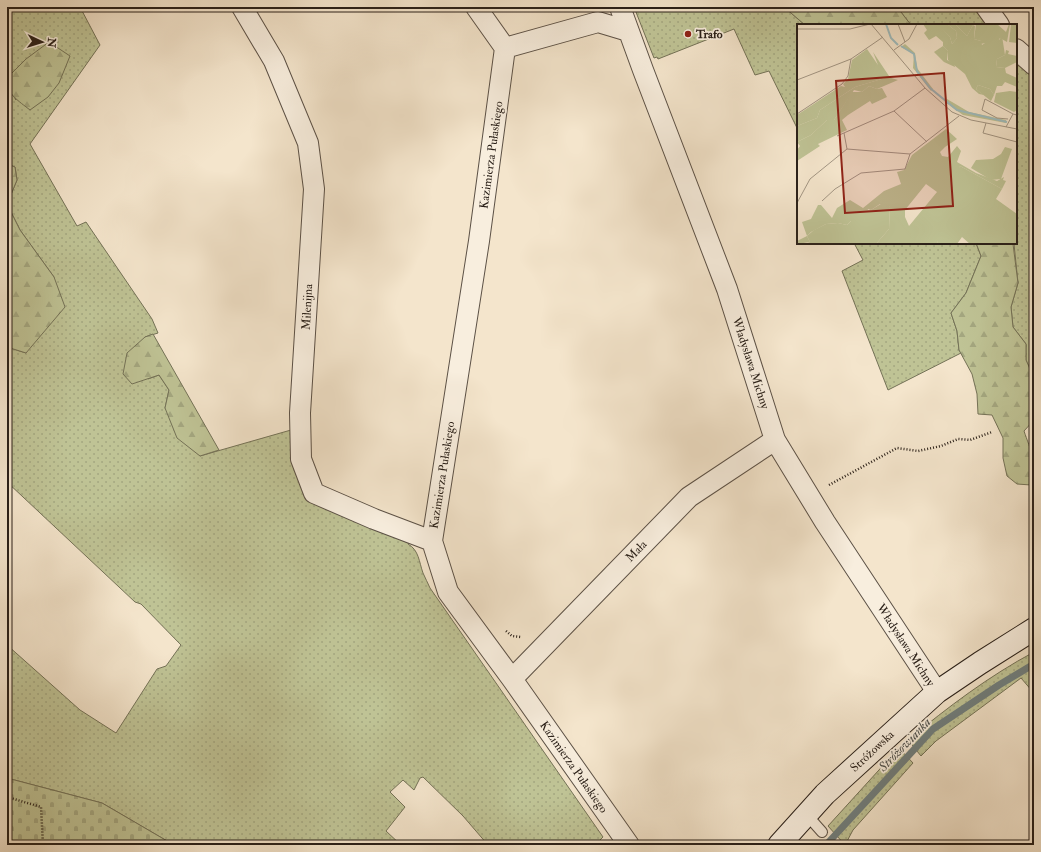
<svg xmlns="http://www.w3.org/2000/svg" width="1041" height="852" font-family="'IM FELL Double Pica',serif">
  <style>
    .grass { fill: url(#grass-dots); stroke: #747257 }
    .forest { fill: url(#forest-firs); stroke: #747257 }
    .cemetery { fill: url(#cemetery-stones); stroke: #747257 }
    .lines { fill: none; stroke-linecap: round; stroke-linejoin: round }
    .stream { stroke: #707e7d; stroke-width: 7 }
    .lane-casing { stroke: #5c5146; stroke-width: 12 }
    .street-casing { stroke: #5c5146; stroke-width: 22 }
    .secondary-casing { stroke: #2a2019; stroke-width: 24 }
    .path { stroke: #2a2019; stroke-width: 2.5; stroke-dasharray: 1 2; stroke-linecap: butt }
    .lane { stroke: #f8eede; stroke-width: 10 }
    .street { stroke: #f8eede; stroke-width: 20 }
    .secondary { stroke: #f8eede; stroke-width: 22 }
    .poi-dot { fill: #8f2418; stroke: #f8eede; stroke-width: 1.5 }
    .labels { text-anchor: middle; stroke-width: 3.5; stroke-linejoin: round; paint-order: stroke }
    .poi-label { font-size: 12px; font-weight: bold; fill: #2a2019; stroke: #f8eede; text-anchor: start }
    .street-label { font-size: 12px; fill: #2a2019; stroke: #f8eede }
    .water-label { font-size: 13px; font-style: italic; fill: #4d4f4b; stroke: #f8eede }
    .inset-river { fill: none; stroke: #9fbdbf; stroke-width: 2 }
    .inset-road { fill: none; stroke: #a39684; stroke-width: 1 }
    .view { fill: #8f2418; fill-opacity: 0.15; stroke: #8f2418; stroke-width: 2 }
    .inset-edge { fill: none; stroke: #2a2019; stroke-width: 2 }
  </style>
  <defs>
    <pattern id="grass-dots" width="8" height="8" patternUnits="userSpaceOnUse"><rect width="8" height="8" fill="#bfc395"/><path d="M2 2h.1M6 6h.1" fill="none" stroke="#a4a780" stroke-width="1.8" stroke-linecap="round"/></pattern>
    <pattern id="forest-firs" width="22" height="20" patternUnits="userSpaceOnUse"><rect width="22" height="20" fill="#bfc395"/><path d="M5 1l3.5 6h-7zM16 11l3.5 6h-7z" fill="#a4a780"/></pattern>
    <pattern id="cemetery-stones" width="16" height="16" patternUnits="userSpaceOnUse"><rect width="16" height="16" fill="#bfc395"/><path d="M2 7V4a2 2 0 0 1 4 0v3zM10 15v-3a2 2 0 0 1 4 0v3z" fill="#a4a780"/></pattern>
  </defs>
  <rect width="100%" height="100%" fill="#f4e5cc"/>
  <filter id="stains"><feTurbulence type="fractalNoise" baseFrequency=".005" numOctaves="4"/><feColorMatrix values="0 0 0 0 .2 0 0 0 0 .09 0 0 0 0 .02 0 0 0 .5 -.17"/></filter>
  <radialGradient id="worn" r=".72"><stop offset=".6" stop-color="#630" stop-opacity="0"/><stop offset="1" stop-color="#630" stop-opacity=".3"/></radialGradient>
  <path class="grass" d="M7 7H80L100 45 30 144 77 226 86 222 152 319 158 333 145 337 148 379 159 375 169 390 165 408 200 456 291 430 305 486 411 538 408 544C419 550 419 562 423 573 425 578 428 583 430 588L603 837 595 845H488L463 816 423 777 420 778 414 790 403 780 390 792 405 807 386 831 401 845H174L102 803 7 778V645L80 710 116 733 157 669 166 666 181 645 141 604 135 602 7 482V347L26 353 54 277 20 230 7 204 17 180 15 167 7 164V86L16 100 8 77 7 80Z
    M634 7H784L805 25H798V130L769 71 755 75 734 29 658 59 657 57 654 58Z
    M897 7H979L993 25H911Z
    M1016 59 1034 77V378L1026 360V344L1013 327 1011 307 1018 283 1014 244 1012 243H1016Z
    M854 243H976L981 256 966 293 951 313 957 331 959 350 961 353 888 390 842 271 863 260Z
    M1034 652 1033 692 1021 678 936 741 921 756 908 740C948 707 989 676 1034 652Z
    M899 748 913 763 853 830 845 845 828 826Z"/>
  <path class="forest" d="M784 7H897L911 25H805Z
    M49 42 70 56 59 83 48 97 30 110C20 102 2 91 8 77L26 59Z
    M7 164 15 167 17 180 7 204 20 230 54 277 65 307 26 353 7 347Z
    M976 243 1013 244 1018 283 1011 307 1013 327 1026 344V360L1034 378V420L1024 431C1030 449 1039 466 1031 485L1017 484 1007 476 1003 458V438L992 415 978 414 977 394 972 374 959 350 957 331 951 313 966 293 981 256Z
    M153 334 219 450 200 456 177 438 165 408 169 390 159 375 132 384 123 374 127 353 145 337Z"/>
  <path class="cemetery" d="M7 778 102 803 174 845H7Z"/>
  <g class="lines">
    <path class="stream" d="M826 845 933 729 999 685 1034 664"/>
    <defs>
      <path id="lane" d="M807 815 822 832"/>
      <path id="street" d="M242 7 274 61 308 143 314 189 300 413 301 459 314 493 374 519 432 541
        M476 7 505 48 479 241 432 541 448 592 512 679 629 845
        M620 7 643 70 727 289 775 440 825 522 937 692
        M986 7 999 25
        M505 48 598 22 628 31
        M1016 49 1034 65
        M512 679 689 497 775 440"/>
      <path id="secondary" d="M779 845 825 794 937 692 980 663 1034 629"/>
    </defs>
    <use href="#lane" class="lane-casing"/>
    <use href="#street" class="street-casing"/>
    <use href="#secondary" class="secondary-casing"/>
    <path class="path" d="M829 485 897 448 918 451 941 446 958 439 970 440 992 432
      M506 631 512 636 521 637
      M7 797 41 807 43 845"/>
    <use href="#lane" class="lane"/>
    <use href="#street" class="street"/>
    <use href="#secondary" class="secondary"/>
  </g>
  <circle class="poi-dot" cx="688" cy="34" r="4"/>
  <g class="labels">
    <g class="poi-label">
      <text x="696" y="38">Trafo</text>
    </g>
    <g class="street-label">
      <text transform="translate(491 155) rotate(-82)" y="4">Kazimierza Pułaskiego</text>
      <text transform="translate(307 307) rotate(-87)" y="4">Milenijna</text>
      <text transform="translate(751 363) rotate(72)" y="4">Władysława Michny</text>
      <text transform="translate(442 475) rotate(-81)" y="4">Kazimierza Pułaskiego</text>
      <text transform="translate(636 551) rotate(-46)" y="4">Mała</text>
      <text transform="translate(906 645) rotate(57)" y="4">Władysława Michny</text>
      <text transform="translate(872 751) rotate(-43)" y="4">Stróżowska</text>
      <text transform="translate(574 767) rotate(55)" y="4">Kazimierza Pułaskiego</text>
    </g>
    <g class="water-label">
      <text transform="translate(904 744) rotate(-46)" y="5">Stróżowianka</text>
    </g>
  </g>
  <g transform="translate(797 24)">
    <rect width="220" height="220" fill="#f4e5cc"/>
    <path d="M150 0 159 7 160 14 155 20 153 13 141 1ZM158 0H175L176 1 170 12ZM179 0H200L209 8 212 0H213L210 18 203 14 201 17 183 20 184 17 177 15ZM220 0V19L212 18 214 1ZM108 20 118 29 120 44 136 65 134 67 116 44 117 30 104 23ZM146 22 151 27 150 36 157 39 158 43 147 38 137 28ZM70 25 81 41 76 28 94 55 88 54 58 63 23 86 20 94 0 102V91L44 62 48 63 46 60 51 55 55 36ZM209 26 212 27 211 30 220 32V38L208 44 199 43 200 35 208 31ZM181 61 193 65 197 71 194 77 179 65ZM72 62 80 65 85 64 90 73 75 80 73 77 51 91 45 96 50 106 21 120 23 122 0 137V126L3 122 0 118 14 111 30 96H37L55 68H65ZM213 67 220 68V86L217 88 197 78 199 69ZM150 75 172 88 209 96V99L166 91 148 78ZM149 105 160 115 148 123 143 128 145 132 151 133 160 122 164 127 160 138 179 149 200 157 207 153 206 156 209 157 205 165 163 142 140 220H79L92 205 93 183 83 180 74 186 71 185 67 197H54L50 201 41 199 29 200 14 208 10 212 13 218 0 220V217L10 212 5 198 14 195 21 181H24L35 194 40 184 53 176 66 184 87 167 104 160 100 148 107 146 115 131ZM129 160 140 168 112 202 108 193V186Z" fill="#bfc395" fill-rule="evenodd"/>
    <path d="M126 0H141L153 13 155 20 160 14 159 7 150 0H158L170 12 176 1 178 2 177 15 184 17 185 21 197 13 202 16 205 12 208 31 200 35 199 43 208 44 209 49 220 54V63L208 58 205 62H200L197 71 193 65 181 61 179 65 187 71 182 70 175 64 168 50 151 36V27L146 22V18L139 12 132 16 127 9 130 6ZM91 53 101 56 80 65 72 62 65 68 57 66 37 96H30L14 111 0 118V102L20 94 23 86 58 63ZM208 123 215 125 204 155 194 156 174 144 179 136 196 135 204 130ZM87 178 93 183 92 205 79 220H8L13 218 10 212 17 206 29 200 41 199 50 201 54 197 67 196 69 186H74Z" fill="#bfc395"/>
    <path d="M164 16 180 23 175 33 160 27ZM163 142 205 165 199 175 220 190V220H173L165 213 160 220H140L149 169Z" fill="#bfc395"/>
    <path class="inset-river" d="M89 0 94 14 101 21M104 22 117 30 120 47 133 64 160 86 210 98"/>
    <path class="inset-road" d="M74 0 128 64 155 88 174 96 220 105M101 0 108 18M0 5H53L73 0M97 26 112 15 120 0M0 56 54 35M97 87 130 118M0 90 45 60 51 52 54 35 86 13M211 95 200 94 185 86 188 75 216 90M189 99 186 109 220 118M209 103 216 90 220 91V97M47 109 50 125M40 112 97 87 128 64M25 177 38 165 64 149 108 145 113 130M0 179 13 155 50 125 113 130 162 92"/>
    <path class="view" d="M147 49 156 182 48 189 39 57Z"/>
    <rect width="220" height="220" class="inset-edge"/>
  </g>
  <rect width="1041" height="852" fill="none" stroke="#f4e5cc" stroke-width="24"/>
  <rect x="8" y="8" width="1025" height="836" fill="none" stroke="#2a2019" stroke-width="2"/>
  <rect x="12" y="12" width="1017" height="828" fill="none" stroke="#2a2019"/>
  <g transform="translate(42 42) rotate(94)" stroke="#f8eede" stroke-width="3" paint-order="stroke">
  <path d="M0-3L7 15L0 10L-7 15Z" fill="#2a2019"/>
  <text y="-6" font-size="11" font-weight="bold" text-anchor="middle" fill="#2a2019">N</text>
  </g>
  <rect width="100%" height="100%" filter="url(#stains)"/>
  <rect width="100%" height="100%" fill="url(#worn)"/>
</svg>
